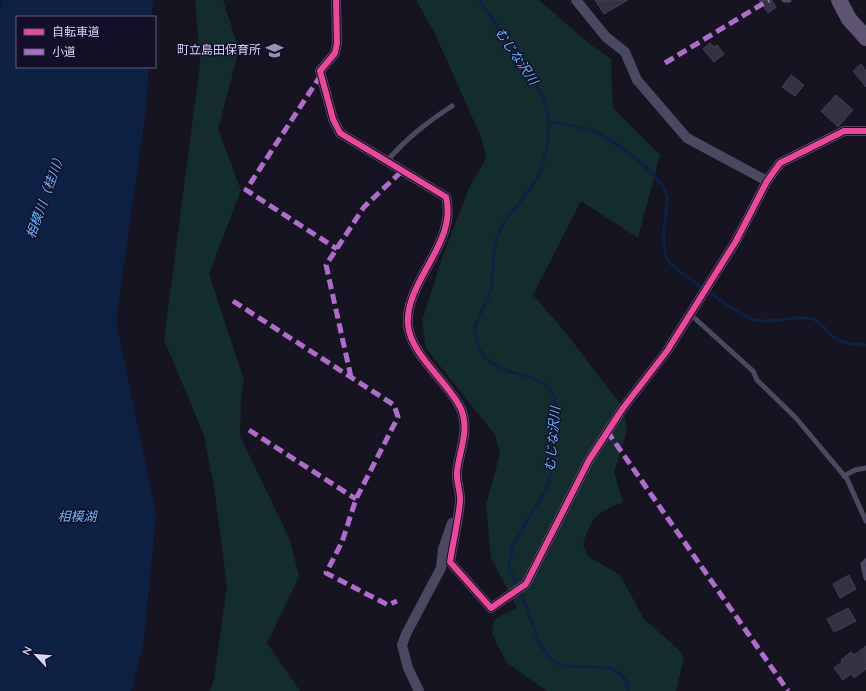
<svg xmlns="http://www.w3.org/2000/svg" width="866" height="691" font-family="Quicksand,'Noto Sans JP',sans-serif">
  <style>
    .green { fill: #132c2d }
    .water { fill: #0d2144 }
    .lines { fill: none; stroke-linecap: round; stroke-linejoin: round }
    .stream { stroke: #0d2144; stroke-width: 3 }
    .building { fill: #343243; stroke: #433f54 }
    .service { stroke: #4a4962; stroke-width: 5 }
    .minor { stroke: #4a4962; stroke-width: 10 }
    .primary { stroke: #5e5373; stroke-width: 16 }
    .quiet { stroke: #b06ccc; stroke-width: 5; stroke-dasharray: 10 5; stroke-linecap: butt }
    .cycleway-casing { stroke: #130f26; stroke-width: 8 }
    .cycleway { stroke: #ed469a; stroke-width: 6 }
    .labels { text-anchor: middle; stroke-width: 3; stroke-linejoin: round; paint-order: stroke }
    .poi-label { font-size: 12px; fill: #d9d4ff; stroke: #130f26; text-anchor: end }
    .water-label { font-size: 13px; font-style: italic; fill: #62b6ff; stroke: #130f26 }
  </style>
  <rect width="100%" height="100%" fill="#161421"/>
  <path class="green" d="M195 0H223L239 50 218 129 241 190 209 274 244 380 241 398 240 436 290 540 299 577 267 643 300 691H210L214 679 227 586 214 487 204 435 164 340 200 64Z
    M416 0H539L591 45 611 59 613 108 660 155 638 238 581 201 533 295 566 333 623 408 627 431 614 472 623 502C595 514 592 516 583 544L589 557 620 575 644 619 678 649 684 657 676 691H547L507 663 492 634 494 619 517 608 491 558 486 505 500 454 495 435 426 348 422 321 442 258 469 188 486 158 481 137 435 34Z"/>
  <path class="water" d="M2 0H153L152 17H17V67H149L146 109 116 321 156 514 144 640 131 691H0V10Z"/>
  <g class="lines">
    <path class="stream" d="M479 0C491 16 502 33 514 50 538 86 557 110 545 155 543 162 542 169 539 175 528 197 507 212 498 235 492 249 494 274 491 289 489 302 474 319 475 331 481 388 546 362 555 400 557 406 555 413 555 418H557L551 473 546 489 512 547 509 568 523 598 540 644 550 659 563 666 611 668 620 674 627 682 628 691
      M549 122C564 124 579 126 593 131 612 138 667 178 667 199 667 219 658 243 669 262 674 269 741 315 751 319 767 325 792 316 808 318 821 319 825 331 834 337 844 344 855 345 866 345"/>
  </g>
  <path class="building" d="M595 0H628L604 14Z
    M759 0H771L776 7 768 13Z
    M710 43 714 47 717 45 724 54 714 62 703 49Z
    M861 64 866 71V87L853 71Z
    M791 75 804 85 795 96 782 87Z
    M836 95 853 110 838 127 821 111Z
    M849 575 856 589 840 598 833 584Z
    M848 608 856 621 834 632 827 619Z
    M866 646V669L854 678 851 674 843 680 834 668 842 662 841 660 851 652 854 655Z"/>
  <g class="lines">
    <path class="service" d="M784 0H789
      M387 161C407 138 426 123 452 106
      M690 314 753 371 757 380 796 418 847 479 866 521
      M844 476 855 470 866 468
      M866 561 863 564 866 578"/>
    <path class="minor" d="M336 0 337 43 335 53 320 71 333 119 340 133 446 197C458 243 404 282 408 325 411 356 449 382 461 409 470 431 459 451 457 472 456 482 461 492 460 502 458 522 453 542 450 562L491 608 526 584 589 460 623 408 667 351 736 241 767 181 780 163 844 131H866
      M576 0 606 37 625 52 637 80 687 138 767 181
      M419 691 408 668 402 645 406 634 441 568 443 549 452 523"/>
    <path class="primary" d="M839 0 849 19 866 38"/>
    <path class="quiet" d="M665 63 769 0
      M321 75 246 190 337 249
      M233 301 394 405 398 417 356 499 342 542 326 573 388 605 397 601
      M351 377 326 265 364 207 402 171
      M249 430 356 499
      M607 431 788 691"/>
    <defs>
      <path id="cycleway" d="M336 0 337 43 335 53 320 71 333 119 340 133 446 197C458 243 404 282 408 325 411 356 449 382 461 409 470 431 459 451 457 472 456 482 461 492 460 502 458 522 453 542 450 562L491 608 526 584 589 460 623 408 667 351 736 241 767 181 780 163 844 131H866"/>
    </defs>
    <use href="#cycleway" class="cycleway-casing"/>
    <use href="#cycleway" class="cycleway"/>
  </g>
  <defs>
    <symbol id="school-bare" viewBox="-9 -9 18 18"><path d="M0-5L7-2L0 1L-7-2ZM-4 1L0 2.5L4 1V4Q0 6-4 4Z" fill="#9591b1" stroke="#130f26" stroke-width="2.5" paint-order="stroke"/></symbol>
  </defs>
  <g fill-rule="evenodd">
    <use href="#school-bare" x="262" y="38" width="25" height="25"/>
  </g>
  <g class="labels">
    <g class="poi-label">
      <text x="261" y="54">町立島田保育所</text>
    </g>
    <g class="water-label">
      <text transform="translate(517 56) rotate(56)" y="5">むじな沢川</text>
      <text transform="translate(45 195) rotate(-70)" y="5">相模川（桂川）</text>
      <text transform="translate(552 439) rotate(-85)" y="5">むじな沢川</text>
      <text x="77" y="521">相模湖</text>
    </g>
  </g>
  <rect x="16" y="16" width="140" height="52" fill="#130f26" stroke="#625e7d"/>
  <rect x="24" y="29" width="20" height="6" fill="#ed469a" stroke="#625e7d"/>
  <text x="52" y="36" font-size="12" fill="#d9d4ff">自転車道</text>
  <rect x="24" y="49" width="20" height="6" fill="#b06ccc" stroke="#625e7d"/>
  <text x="52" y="56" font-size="12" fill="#d9d4ff">小道</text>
  <g transform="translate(36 655) rotate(296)" stroke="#130f26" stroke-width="3" paint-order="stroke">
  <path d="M0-3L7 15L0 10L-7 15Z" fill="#d9d4ff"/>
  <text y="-6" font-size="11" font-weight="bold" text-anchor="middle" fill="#d9d4ff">N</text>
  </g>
</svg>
